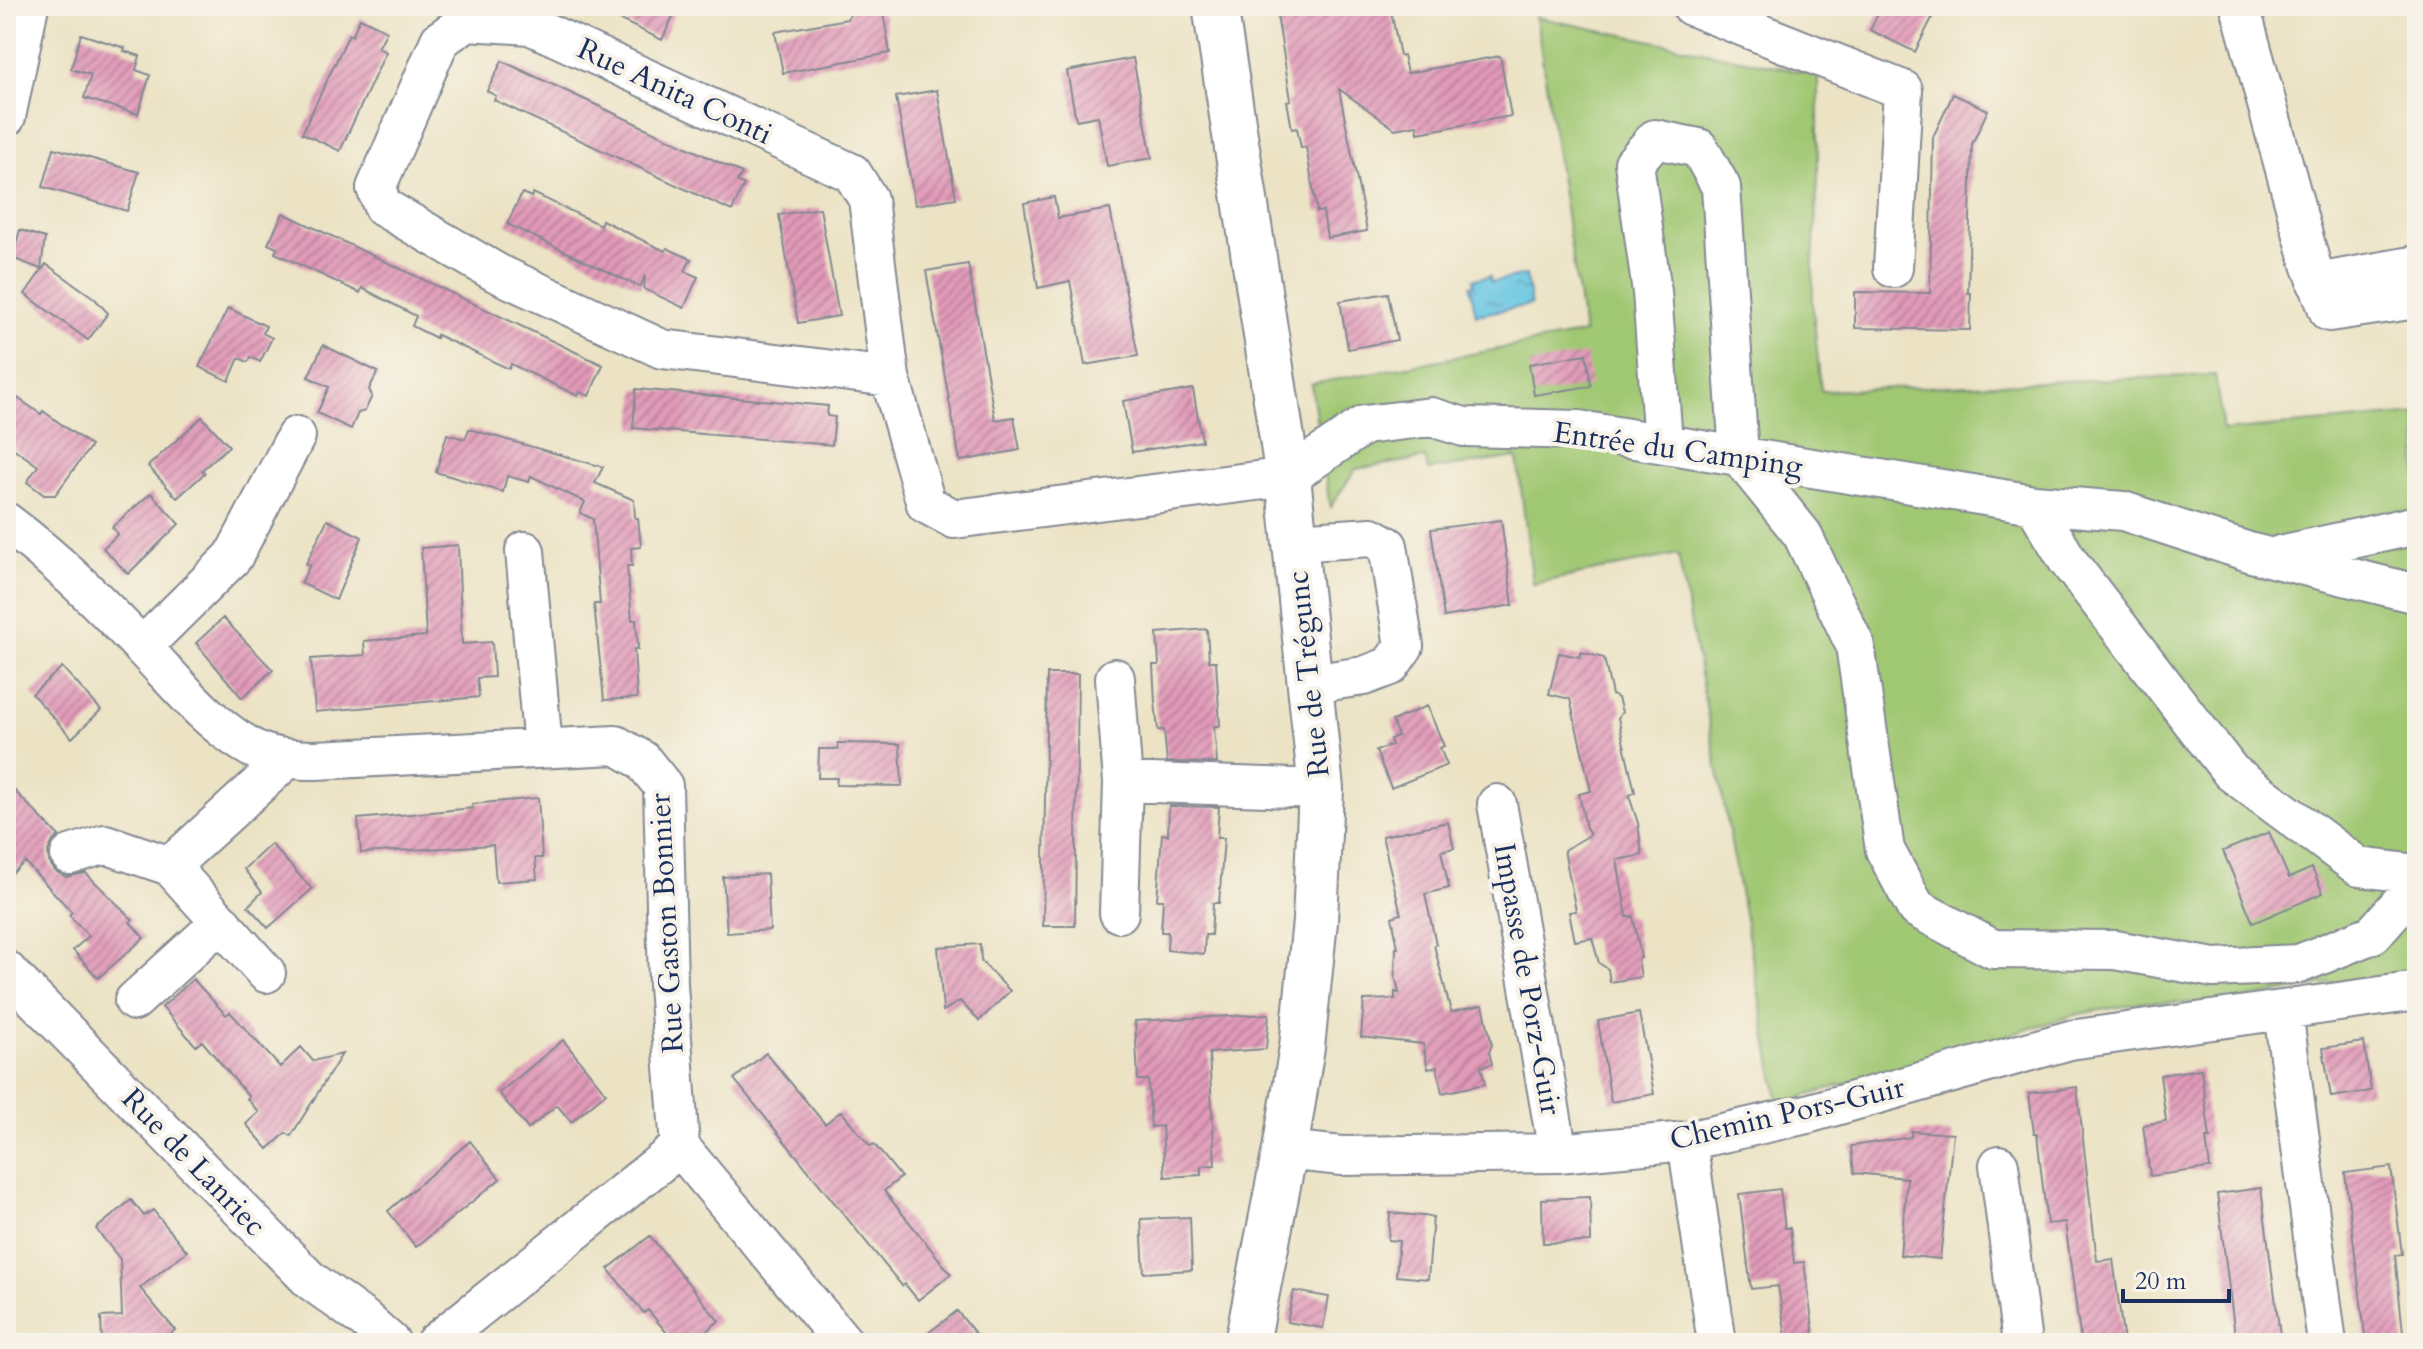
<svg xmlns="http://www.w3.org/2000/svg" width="2423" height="1349" font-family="Cardo,serif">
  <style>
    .park { fill: #a0c772; stroke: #5e7b68; stroke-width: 2 }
    .water { fill: url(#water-ripples); stroke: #407aa0; stroke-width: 2 }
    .building { fill: url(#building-hatch) }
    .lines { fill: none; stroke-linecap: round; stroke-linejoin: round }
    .minor-casing { stroke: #848992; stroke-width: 42 }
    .major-casing { stroke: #848992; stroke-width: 48 }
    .minor { stroke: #fff; stroke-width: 38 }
    .major { stroke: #fff; stroke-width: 44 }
    .labels { text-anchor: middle; stroke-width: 8; stroke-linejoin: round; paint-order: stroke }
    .street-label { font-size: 30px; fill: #1b2f5e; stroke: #f7f3e8 }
  </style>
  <defs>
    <pattern id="water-ripples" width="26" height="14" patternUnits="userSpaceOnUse" patternTransform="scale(2)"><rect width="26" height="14" fill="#64c4e2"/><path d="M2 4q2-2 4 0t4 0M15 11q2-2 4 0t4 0" fill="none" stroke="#52a0ba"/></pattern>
    <pattern id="building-hatch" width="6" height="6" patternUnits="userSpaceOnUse" patternTransform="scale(2)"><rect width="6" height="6" fill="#e19ab8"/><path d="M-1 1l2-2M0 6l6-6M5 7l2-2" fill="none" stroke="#b67e99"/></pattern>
  </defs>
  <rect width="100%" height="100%" fill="#f7f3e8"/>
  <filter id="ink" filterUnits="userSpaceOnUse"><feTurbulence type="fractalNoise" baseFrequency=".0125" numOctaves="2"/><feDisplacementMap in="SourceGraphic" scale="16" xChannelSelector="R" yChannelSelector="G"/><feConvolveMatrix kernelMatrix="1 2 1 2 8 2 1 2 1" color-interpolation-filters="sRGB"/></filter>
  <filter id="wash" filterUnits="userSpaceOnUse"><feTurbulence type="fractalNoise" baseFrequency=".006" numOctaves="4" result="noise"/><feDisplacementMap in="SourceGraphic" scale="32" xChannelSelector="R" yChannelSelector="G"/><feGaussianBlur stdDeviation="1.8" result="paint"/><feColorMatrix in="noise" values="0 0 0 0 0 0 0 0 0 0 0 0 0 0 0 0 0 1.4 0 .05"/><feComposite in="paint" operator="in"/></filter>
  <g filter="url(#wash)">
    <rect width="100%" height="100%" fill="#ece3c5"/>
    <path class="park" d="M1536 17 1818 75V178L1813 262V310L1821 391 2215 375 2223 431 2417 414V972L2343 981 2222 1003 2147 1002 2078 1014 1779 1104 1678 554 1533 584 1517 457 1428 470 1425 458 1356 469 1330 507 1311 384 1584 333Z"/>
    <path class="water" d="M1526 275 1531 305 1476 315 1470 286 1474 285 1473 279 1490 276 1491 282Z"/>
    <g id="blocks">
      <path class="building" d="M591 6H678L662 40Z
        M855 6H879L880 13 883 12 890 53 783 73 775 32 847 19Z
        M1294 6H1323L1325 16 1375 6H1390L1400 56 1403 55 1407 73 1500 56 1511 116 1418 133 1417 125 1395 129 1339 89 1367 231 1327 238 1323 211 1317 212 1306 147 1301 148 1297 128 1292 129 1287 101 1291 100 1276 9Z
        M1882 6H1938L1915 52 1870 30Z
        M360 18 387 31 378 48 386 52 340 151 302 133 349 34 352 36Z
        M81 34 125 48 124 51 140 56 136 70 150 75 138 114 84 98 91 75 71 69Z
        M1133 58 1152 158 1107 166 1098 116 1076 120 1067 71Z
        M502 61 742 173 737 181 744 185 732 211 494 100 496 96 487 91Z
        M937 90 956 198 915 205 896 97Z
        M1953 94 1988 110 1972 144 1968 293H1971L1970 330 1855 328V292L1930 293 1933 137Z
        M54 148 139 172 127 211 43 187Z
        M522 193 531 197 533 193 600 225 602 220 648 243 665 251 667 248 691 259 685 271 698 277 684 308 644 289 645 276 640 287 507 224Z
        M1054 197 1058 218 1110 209 1138 356 1085 365 1070 281 1038 288 1024 203Z
        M820 208 839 316 798 323 779 215Z
        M283 213 603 365 589 396 580 392 578 396 511 364 509 369 437 335 436 338 412 326 416 316 362 288 360 293 275 253 277 248 268 244Z
        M20 230 45 238 41 269 12 258Z
        M46 264 94 298 108 313 88 340 25 294Z
        M968 264 995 420 1014 417 1020 450 960 461 926 271Z
        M1388 293 1397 340 1348 349 1340 301Z
        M228 308 266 326 263 333 272 338 260 362 251 357 248 362 239 358 229 381 199 367Z
        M323 345 378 372 369 389 372 396 365 411 358 413 351 429 317 413 329 387 308 377Z
        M1586 354 1591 386 1534 395 1529 364Z
        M636 389 828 406 827 416 835 417 832 445 633 428Z
        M1193 389 1202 441 1132 452 1123 401Z
        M6 390 41 414 43 411 91 446 55 495H44L27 482 38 466 6 443Z
        M202 417 229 446 202 470 205 473 177 498 148 466Z
        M469 429 603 467 595 483 634 500 635 518H638L641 547 631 548 632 566H627L632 620H636L638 649H634L637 698 604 700 594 604H600L593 519 580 513 585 502 531 476 529 482 507 476 503 492 436 472 447 434 465 439Z
        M151 493 179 524 128 574 103 548 118 534 112 527Z
        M327 520 362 537 336 600 301 583 310 565 306 564Z
        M1501 520 1513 605 1444 617 1431 529Z
        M458 545 462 644 492 642 494 677 477 678 479 697 315 712 311 659 365 655 364 641 426 636 421 548Z
        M223 618 273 670 242 698 196 643Z
        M1207 629 1209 661H1216L1220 726H1214L1217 763 1167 762 1164 730H1158L1155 702 1153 665H1159L1157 633Z
        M1581 652 1604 658 1612 695 1618 698 1622 712 1618 718 1635 792 1629 796 1638 823 1642 855 1617 860 1627 917 1633 916 1641 958 1638 959 1641 977 1610 982 1608 969 1599 963 1592 938 1575 941 1569 912 1576 911 1564 850 1590 835 1586 828 1579 794 1591 791 1570 699 1549 694 1559 653 1580 657Z
        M62 667 101 710 72 738 32 694Z
        M1047 674H1078L1075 926H1043Z
        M1427 706 1444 746 1440 748 1447 765 1391 788 1376 751 1392 745 1390 739 1398 736 1392 721Z
        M838 743 900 744 902 786 836 785 837 778H818L819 749H838Z
        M6 782 59 836 53 841 48 851 49 862 55 871 66 877 86 873 133 920 130 922 144 938 98 978 73 950 89 936 69 915 72 912 25 862 6 879Z
        M538 798 542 858H535L537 879 496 882 493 845 361 853 358 819 473 808 472 804Z
        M1169 806 1219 807 1217 838H1224L1219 903H1213L1211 935H1205L1204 954 1167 950 1168 932H1161L1163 900H1157L1162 834 1168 835Z
        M1448 822 1454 848 1441 851 1449 888 1425 894 1436 944 1434 945 1451 1012 1483 1005 1492 1045 1489 1052 1492 1064 1481 1067 1485 1084 1442 1093 1437 1067 1428 1069 1423 1044 1361 1037 1364 1000 1395 999V992L1399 993 1395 975 1396 948H1398L1392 917 1401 914 1382 836Z
        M2269 832 2289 878 2312 868 2323 893 2253 923 2223 851Z
        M271 844 312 889 268 928 248 906 262 892 244 869Z
        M767 874 770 930 727 933 723 877Z
        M980 944 981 961 1010 991 979 1021 960 1001 943 1011 938 947Z
        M193 979 226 1015 230 1012 280 1067 301 1047 313 1061 342 1054 291 1136 286 1133 268 1149 246 1124 259 1112 247 1099 249 1097 202 1041 196 1046 162 1007Z
        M1639 1013 1654 1094 1611 1102 1598 1021Z
        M1269 1014 1266 1049 1209 1053 1215 1165 1201 1166V1175L1165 1177 1162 1126 1151 1127 1148 1080H1138L1135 1021Z
        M563 1040 606 1093 571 1122 557 1105 528 1129 499 1093Z
        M2364 1042 2371 1091 2331 1097 2323 1048Z
        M766 1053 825 1124 841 1111 870 1146 874 1144 901 1177 884 1191 951 1274 918 1300 905 1284 902 1286 734 1079Z
        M2201 1069 2210 1138H2206L2210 1168 2150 1176 2143 1125 2166 1121 2160 1075Z
        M2077 1087 2097 1261 2113 1259 2124 1343H2081L2065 1222 2047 1224 2037 1134H2034L2029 1093Z
        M1911 1131 1953 1134 1940 1259 1900 1255 1907 1178 1854 1173 1851 1146 1911 1137Z
        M470 1141 500 1179 416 1247 388 1211Z
        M2391 1167 2402 1254 2395 1255 2404 1343H2366L2345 1173Z
        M2261 1188 2281 1343H2236L2217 1194Z
        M1780 1189 1785 1228H1790L1794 1263 1804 1262 1815 1343H1787L1778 1286 1751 1289 1739 1194Z
        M1590 1197 1591 1242 1543 1243 1542 1199Z
        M131 1200 144 1216 153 1210 187 1251 140 1288 175 1330 160 1343H102L101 1317 122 1316 120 1259 96 1229Z
        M1390 1213 1433 1217 1428 1279 1396 1276 1399 1241 1388 1240Z
        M1190 1217 1192 1270 1144 1273 1141 1219Z
        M650 1236 719 1321 692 1343H675L648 1310 644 1313 608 1269Z
        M1294 1291 1329 1297 1323 1328 1287 1322Z
        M957 1311 983 1343H915Z"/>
    </g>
  </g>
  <g filter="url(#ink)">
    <use href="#blocks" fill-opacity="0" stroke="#848992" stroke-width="2"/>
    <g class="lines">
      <defs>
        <path id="minor" d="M1691 6 1903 90 1893 268
          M2240 6 2311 264 2329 312 2417 299
          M6 117 29 6
          M2317 283 2417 265
          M890 377 662 349 497 273 383 207 376 188 440 40 467 21 530 25 852 173 868 199 890 377 926 504 954 519 1288 477 1364 425 1431 417 1464 427 1579 430 2034 504 2123 511 2252 553 2417 594
          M1663 443 1652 292 1634 163 1655 139 1699 148 1721 187 1739 456 1802 534 1855 645 1885 850 1916 908 1993 949 2115 950 2214 968 2299 964 2373 934 2417 884
          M2034 504 2068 561 2231 772 2359 867 2417 874
          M6 522C56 559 99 602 142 647 175 681 204 719 245 744 266 758 292 760 316 760L616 745 642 760 663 786 668 985 680 1147
          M1294 542 1372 537 1388 546 1404 646 1390 666 1364 676 1309 684
          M525 551 543 747
          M2280 555 2417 525
          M142 647 233 557 296 436
          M1115 678 1123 782
          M1497 804 1558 1153
          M70 855 105 844 170 866 266 973
          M170 866 286 760
          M1119 913 1123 782 1321 789
          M6 970 310 1280 364 1319 391 1343
          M134 1001 221 922
          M2283 1011 2327 1343
          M1687 1141 1717 1343
          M680 1147 844 1343
          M1285 1150 1342 1156 1558 1153 1687 1141 1807 1114 2070 1040 2417 991
          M1999 1165 2022 1343
          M435 1343 680 1147"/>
        <path id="major" d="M1215 6 1288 477 1321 789 1315 921 1302 1047 1285 1150 1247 1343"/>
      </defs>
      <use href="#minor" class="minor-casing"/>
      <use href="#major" class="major-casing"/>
      <use href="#minor" class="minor"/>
      <use href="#major" class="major"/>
    </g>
  </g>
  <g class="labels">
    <g class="street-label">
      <text transform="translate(675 91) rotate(25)" y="10">Rue Anita Conti</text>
      <text transform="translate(1678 449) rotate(8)" y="10">Entrée du Camping</text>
      <text transform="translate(1308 674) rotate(-96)" y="10">Rue de Trégunc</text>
      <text transform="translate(666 923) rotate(-93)" y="10">Rue Gaston Bonnier</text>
      <text transform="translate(1528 979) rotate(80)" y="10">Impasse de Porz-Guir</text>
      <text transform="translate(1787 1113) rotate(-13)" y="10">Chemin Pors-Guir</text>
      <text transform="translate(194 1162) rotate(46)" y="10">Rue de Lanriec</text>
    </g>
  </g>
  <rect width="2423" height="1349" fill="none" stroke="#f7f3e8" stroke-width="32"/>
  <path d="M2123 1289v12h106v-12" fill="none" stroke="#1b2f5e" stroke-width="4"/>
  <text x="2135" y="1289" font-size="24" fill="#1b2f5e" stroke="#f7f3e8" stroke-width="6" paint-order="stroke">20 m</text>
</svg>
